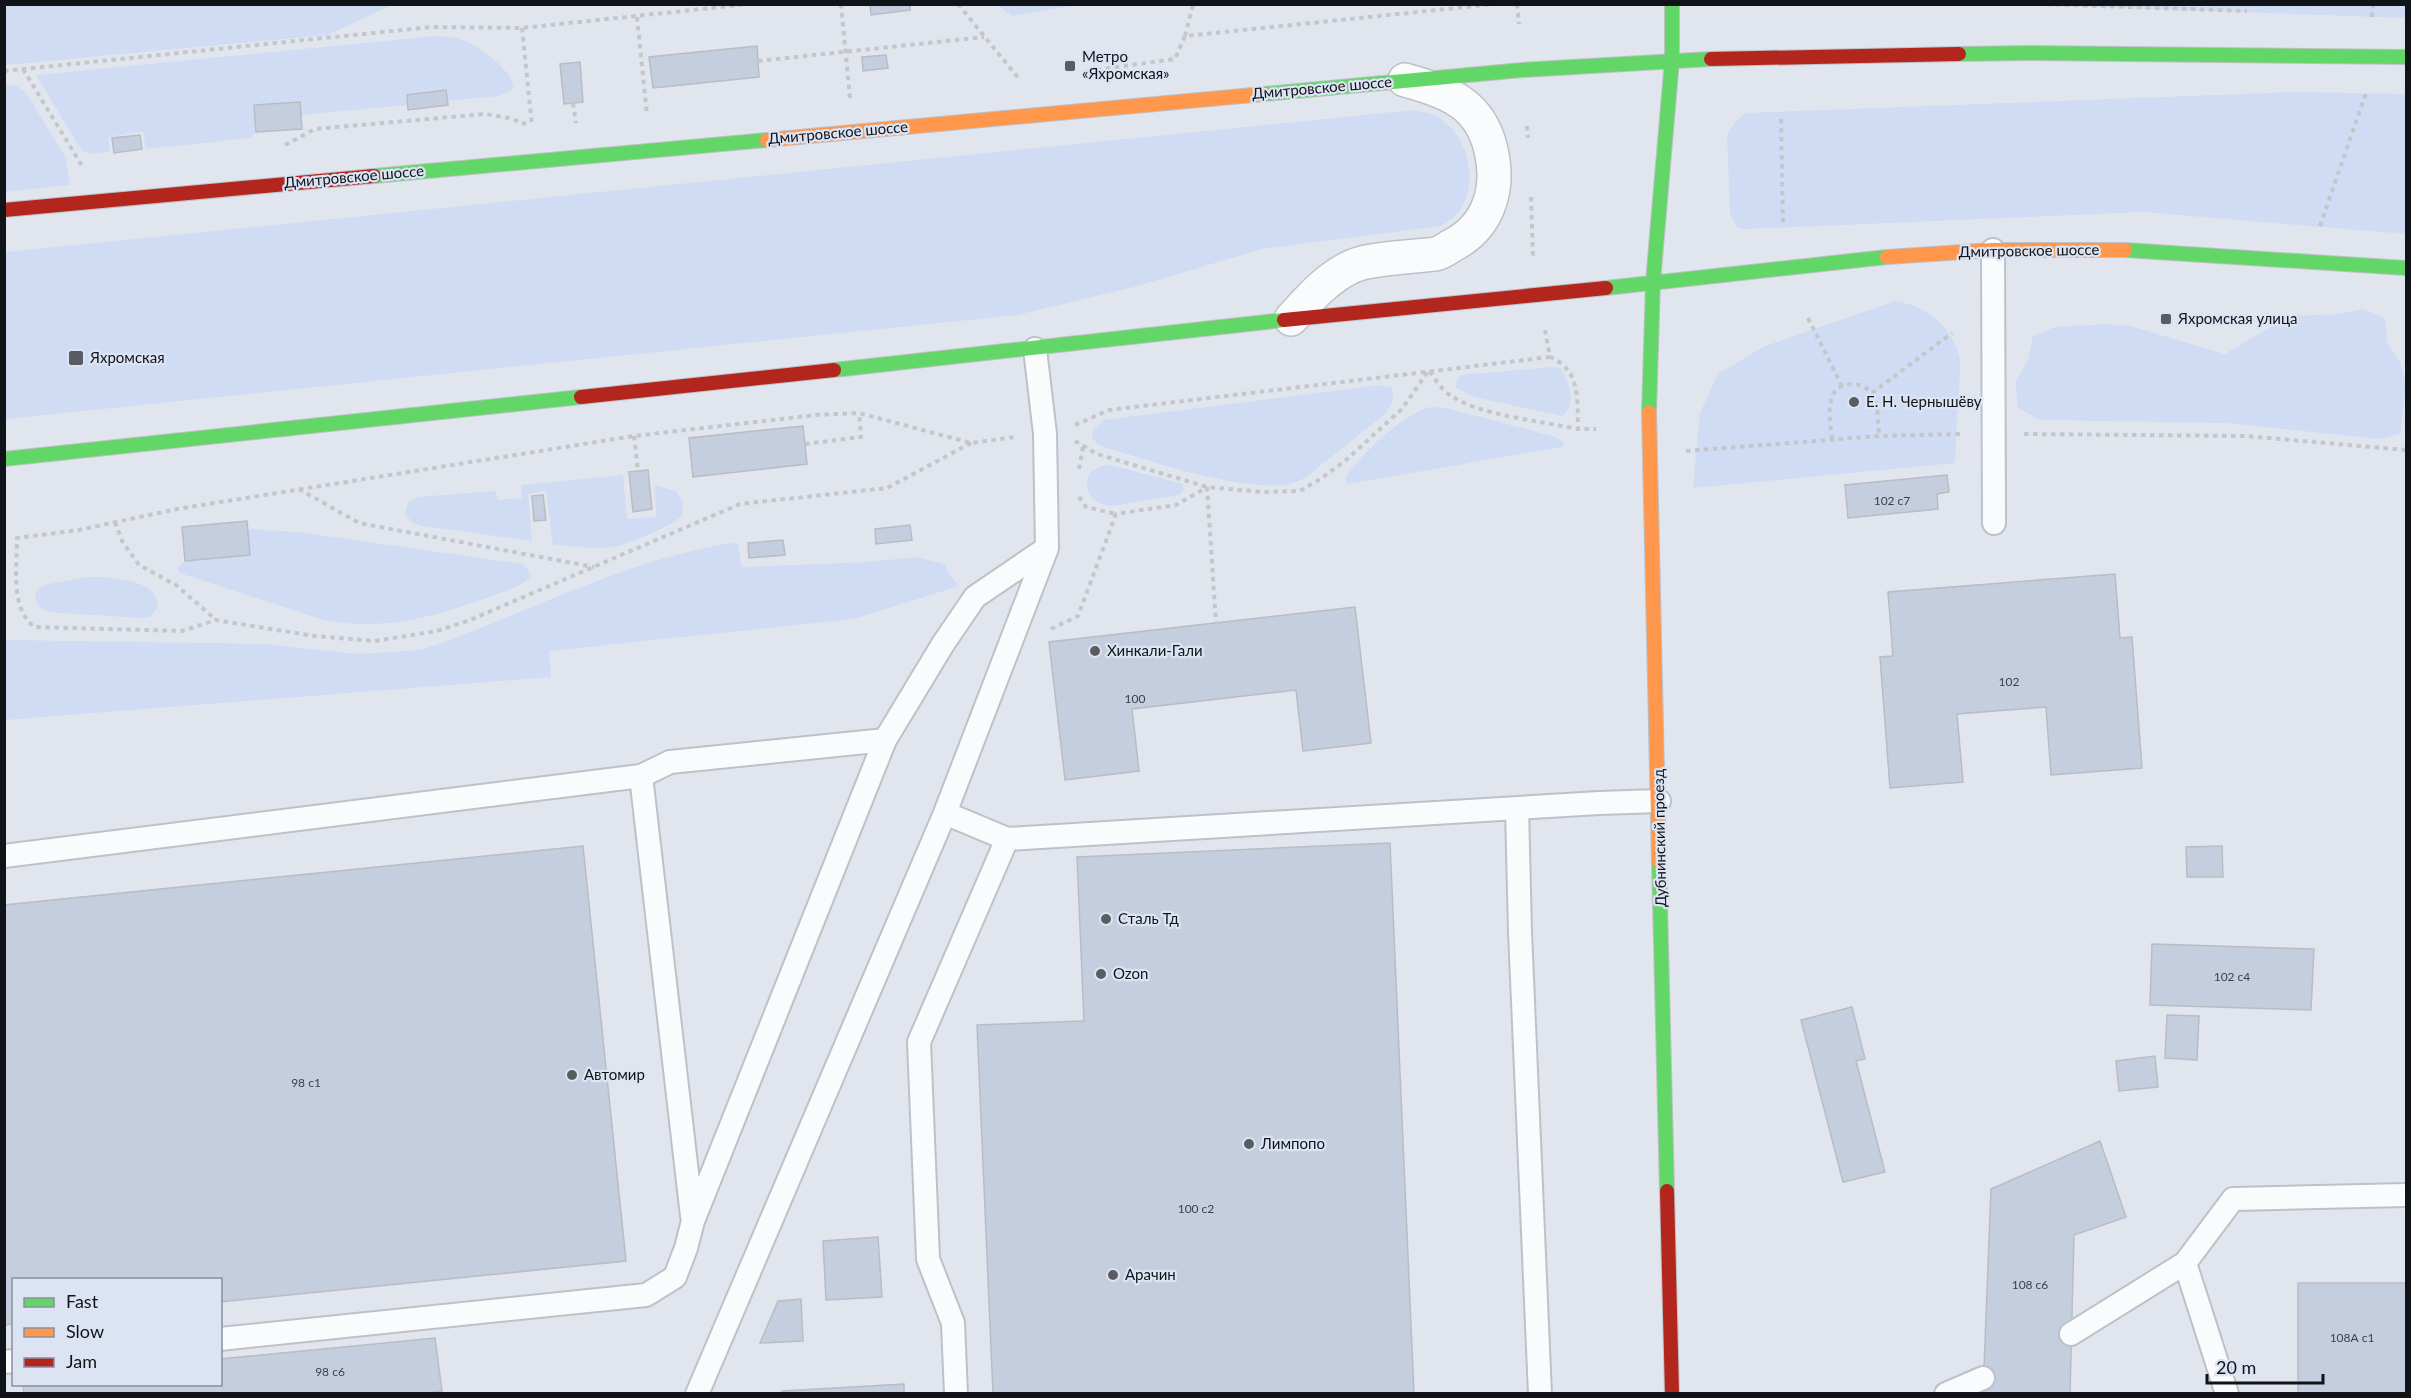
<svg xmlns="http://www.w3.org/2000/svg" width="2411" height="1398" font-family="Lato,sans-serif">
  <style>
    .green { fill: #d0dcf3 }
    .building { fill: #c5cedf; stroke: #b9bcc3; stroke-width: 1.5 }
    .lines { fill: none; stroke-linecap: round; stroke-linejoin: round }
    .lane-casing { stroke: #bec1c8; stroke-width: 26 }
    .street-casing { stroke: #bec1c8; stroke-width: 36 }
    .fast-casing { stroke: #bec1c8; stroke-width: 16 }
    .slow-casing { stroke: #bec1c8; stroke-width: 16 }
    .jam-casing { stroke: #bec1c8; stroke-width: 16 }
    .path { stroke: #c4c7ca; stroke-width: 4; stroke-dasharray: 4.5 4.5; stroke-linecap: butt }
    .lane { stroke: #fafbfc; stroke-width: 22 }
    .street { stroke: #fafbfc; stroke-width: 33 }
    .fast { stroke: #63d668; stroke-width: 14 }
    .slow { stroke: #ff974d; stroke-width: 14 }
    .jam { stroke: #b3261e; stroke-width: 14 }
    .poi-dot { fill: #595c63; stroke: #dce4f3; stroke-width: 2 }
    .labels { text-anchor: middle; stroke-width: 4.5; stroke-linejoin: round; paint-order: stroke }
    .number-label { font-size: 12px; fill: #3d424a }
    .poi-label { font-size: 15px; fill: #101318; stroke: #dce4f3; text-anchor: start }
    .street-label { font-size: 15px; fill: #101318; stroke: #dce4f3 }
  </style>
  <rect width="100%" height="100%" fill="#e1e5ee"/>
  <path class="green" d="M5 4H392V5L327 35 5 65Z
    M2406 4V18L2038 5V4Z
    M997 5H1076L1012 16Z
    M436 36C445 37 456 37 465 41 479 46 516 73 513 89L498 96 447 101 445 90 407 95 408 105 301 115 300 102 255 105 256 132 250 138 146 149 143 131 108 137 110 152 91 154 82 151 36 75Z
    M5 85 17 86 26 93 65 156 70 185 5 192Z
    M2295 92 2406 94V234L2143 212 1746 229 1737 227 1730 214 1727 135 1734 123 1746 113Z
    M1413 110C1420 112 1430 112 1436 116 1466 132 1479 177 1462 207 1457 216 1449 221 1441 226L1262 249 1134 287 1017 315 5 419V252Z
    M1895 301C1925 305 1952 326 1959 356 1962 365 1959 378 1959 388 1957 413 1956 438 1955 463L1693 488 1700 413 1718 374 1763 347Z
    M2363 309 2385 318 2387 342 2400 362 2406 385 2400 434 2379 439 2226 423 2039 420 2018 407 2015 382 2028 360 2033 336 2055 327 2106 324 2130 326 2225 354 2289 316 2339 314Z
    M1553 367 1560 368C1569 381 1578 405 1562 416L1473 397 1456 387 1457 379 1462 375Z
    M1381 385 1392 387C1395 398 1392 404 1386 413L1310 474C1307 476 1303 479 1299 481 1257 499 1142 458 1098 445L1093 439 1092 431 1103 420Z
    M1430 407 1446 408 1556 437 1564 443 1563 447 1347 484 1345 478C1362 453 1401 415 1430 407Z
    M1107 464 1179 483 1183 485 1184 490 1179 495 1111 506C1091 503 1081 490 1091 471Z
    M623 475 627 519 656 517 655 485 676 491 683 502 682 516C671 526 628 544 614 547 595 550 572 546 553 545L546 490 528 494 532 541 422 526 413 523 405 514 408 503 418 497 495 491 498 500 522 498 521 485Z
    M247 529 298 532 523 564 528 570 530 577C521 588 501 592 489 597 431 618 385 631 323 620L180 573 177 568 185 561 250 555Z
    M737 542 742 567 868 562 917 557 946 565 949 574 959 586 854 619 549 651 551 677 5 720 6 640 265 644 358 654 421 650 453 639C546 603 638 557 737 542Z
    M87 577C108 577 159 578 158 607L150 617 140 618 48 612C39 607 35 604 35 594L44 585Z"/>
  <path class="building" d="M870 4H910V10L871 15Z
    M757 46 759 77 653 88 649 57Z
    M886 55 888 68 863 71 862 57Z
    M580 62 583 102 564 104 560 64Z
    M446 90 448 105 408 110 407 95Z
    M300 102 302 129 256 132 254 105Z
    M140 135 142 149 114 153 112 138Z
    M803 426 807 464 693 477 689 438Z
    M648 470 652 509 633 512 629 472Z
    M1947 475 1949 492 1937 494 1938 509 1848 518 1845 485Z
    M543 495 546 520 534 521 532 496Z
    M247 521 250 555 185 561 182 527Z
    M910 525 912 540 876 544 875 529Z
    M783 540 785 555 749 558 748 543Z
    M2115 574 2120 638 2132 637 2142 768 2051 775 2046 707 1957 714 1963 782 1890 788 1880 657 1893 656 1888 592Z
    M1355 607 1371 743 1303 751 1296 690 1132 709 1139 771 1065 780 1049 642Z
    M1390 843 1414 1394H993L977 1025 1084 1021 1077 857Z
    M583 846 626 1261 220 1302V1280H14V1324L4 1325V905Z
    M2222 846 2223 877H2187L2186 847Z
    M2152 944 2314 949 2311 1010 2150 1005Z
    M1852 1007 1865 1059 1856 1061 1885 1172 1843 1182 1801 1020Z
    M2167 1015 2199 1016 2197 1060 2165 1058Z
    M2155 1056 2158 1087 2119 1091 2116 1061Z
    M2100 1141 2126 1217 2074 1235 2070 1394H1983L1991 1189Z
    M878 1237 882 1297 826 1300 823 1241Z
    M2298 1283H2406V1394H2298Z
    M801 1299 803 1341 760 1343 778 1301Z
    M435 1338 442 1391 417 1394H24L23 1384H220V1359Z
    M904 1384V1394H782V1391Z"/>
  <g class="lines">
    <defs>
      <path id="lane" d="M1993 250 1994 523
        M641 776 692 1216
        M1517 809 1520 932 1540 1394
        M945 813 1007 839 1599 803 1659 801
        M4 856 641 776 670 762 885 740
        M2185 1263 2227 1394
        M2071 1334 2185 1263 2233 1199 2406 1195
        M220 1339 646 1295 675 1277 686 1248 693 1221 885 740 943 644 975 597 1047 548
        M4 1362 14 1361
        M697 1394 945 813 1047 548 1045 434 1035 349
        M956 1394 953 1323 928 1259 919 1042 1007 839
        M1946 1394 1983 1378"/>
      <path id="street" d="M1291 319C1309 299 1328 277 1353 266 1371 258 1414 257 1435 254 1441 253 1446 249 1451 246 1489 227 1500 189 1491 150 1480 102 1447 92 1405 80"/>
      <path id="fast" d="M1959 54 2029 53 2406 57
        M1264 94 1522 70 1711 59
        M374 176 767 140
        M2125 250 2406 268
        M1606 288 1887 257
        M834 370 1284 320
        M1649 412 1653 282 1672 60V4
        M4 459 581 397
        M1659 862 1667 1191"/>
      <path id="slow" d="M767 140 1264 94
        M1887 257 1993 250H2125
        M1649 412 1659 862"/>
      <path id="jam" d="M1711 59 1959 54
        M4 210 374 176
        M1284 320 1606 288
        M581 397 834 370
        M1667 1191 1672 1394"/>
    </defs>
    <use href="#lane" class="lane-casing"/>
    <use href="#street" class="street-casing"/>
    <use href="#fast" class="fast-casing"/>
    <use href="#slow" class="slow-casing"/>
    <use href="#jam" class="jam-casing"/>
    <path class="path" d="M841 4 850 98
      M958 4 1019 79
      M1517 4 1519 24
      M2038 4 2247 11
      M637 17 647 115
      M2372 17 2373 4
      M522 28 532 126
      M1185 36 1193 4
      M758 61 984 37
      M23 69 82 166
      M4 71 431 27 522 28 749 4
      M1088 71 1175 59 1185 36 1495 4
      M573 103 576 123
      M1781 119 1783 224
      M1527 126 1528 138
      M285 145 315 129 485 114 509 118 526 124
      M1531 197 1533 258
      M2320 226 2366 93
      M1808 318 1842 386
      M1545 330 1550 357C1581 370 1577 399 1578 429H1596
      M1872 393 1952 333
      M1075 425 1109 410 1550 357
      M2024 434 2245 436 2406 450
      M634 436 638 471
      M1832 439C1830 420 1822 384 1853 384 1860 384 1868 388 1872 394 1879 405 1878 423 1879 436
      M1075 441 1097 454 1207 487 1262 492 1300 491 1322 478 1346 460 1402 409 1429 370C1435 379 1441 389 1450 395 1480 416 1542 421 1578 429
      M971 443 887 488 740 504 470 620 437 631 375 641 314 636 216 620 182 631 34 627C10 608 17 566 17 538L79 530 177 509 634 436 816 415 859 413 971 443 1015 437
      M805 444 861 437 859 413
      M1686 451 1879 436 1962 434
      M1079 469 1083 446
      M1207 487 1216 623
      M299 489 359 523 594 567
      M1079 497 1086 507 1116 514
      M115 522 122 541 139 565 176 585 215 619
      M1051 629 1078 616 1116 514 1176 505 1207 487"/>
    <use href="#lane" class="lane"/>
    <use href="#street" class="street"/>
    <use href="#fast" class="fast"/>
    <use href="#slow" class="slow"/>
    <use href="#jam" class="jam"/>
  </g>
  <g class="poi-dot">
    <rect x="1064" y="60" width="12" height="12" rx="3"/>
    <rect x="2160" y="313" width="12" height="12" rx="3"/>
    <rect x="68" y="350" width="16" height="16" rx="3"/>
    <circle cx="1854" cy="402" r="6"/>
    <circle cx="1095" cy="651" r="6"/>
    <circle cx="1106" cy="919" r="6"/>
    <circle cx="1101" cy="974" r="6"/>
    <circle cx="572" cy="1075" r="6"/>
    <circle cx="1249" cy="1144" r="6"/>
    <circle cx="1113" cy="1275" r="6"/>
  </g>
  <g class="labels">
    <g class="number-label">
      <text x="1892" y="505">102 с7</text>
      <text x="2009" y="686">102</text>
      <text x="1135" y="703">100</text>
      <text x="2232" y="981">102 с4</text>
      <text x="306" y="1087">98 с1</text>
      <text x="1196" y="1213">100 с2</text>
      <text x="2030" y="1289">108 с6</text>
      <text x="2352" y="1342">108А с1</text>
      <text x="330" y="1376">98 с6</text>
    </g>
    <g class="poi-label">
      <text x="1082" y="62">Метро<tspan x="1082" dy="17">«Яхромская»</tspan></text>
      <text x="2178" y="324">Яхромская улица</text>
      <text x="90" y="363">Яхромская</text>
      <text x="1866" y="407">Е. Н. Чернышёву</text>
      <text x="1107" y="656">Хинкали-Гали</text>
      <text x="1118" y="924">Сталь Тд</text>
      <text x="1113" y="979">Ozon</text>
      <text x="584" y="1080">Автомир</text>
      <text x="1261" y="1149">Лимпопо</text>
      <text x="1125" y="1280">Арачин</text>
    </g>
    <g class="street-label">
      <text transform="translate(1322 88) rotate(-5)" y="5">Дмитровское шоссе</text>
      <text transform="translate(838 133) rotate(-5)" y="5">Дмитровское шоссе</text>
      <text transform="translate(354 177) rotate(-5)" y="5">Дмитровское шоссе</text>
      <text transform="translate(2029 251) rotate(-1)" y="5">Дмитровское шоссе</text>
      <text transform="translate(1660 838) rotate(-91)" y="5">Дубнинский проезд</text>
    </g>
  </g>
  <rect width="2411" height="1398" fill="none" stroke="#101318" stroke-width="12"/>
  <rect x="12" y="1278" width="210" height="108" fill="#dce4f3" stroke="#8a909b" stroke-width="1.5"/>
  <rect x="24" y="1298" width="30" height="9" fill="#63d668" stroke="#8a909b" stroke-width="1.5"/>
  <text x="66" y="1308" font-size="18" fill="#101318">Fast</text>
  <rect x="24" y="1328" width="30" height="9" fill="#ff974d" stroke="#8a909b" stroke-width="1.5"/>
  <text x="66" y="1338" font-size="18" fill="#101318">Slow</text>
  <rect x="24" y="1358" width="30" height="9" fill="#b3261e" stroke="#8a909b" stroke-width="1.5"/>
  <text x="66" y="1368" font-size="18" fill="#101318">Jam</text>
  <path d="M2207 1374v9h116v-9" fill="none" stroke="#101318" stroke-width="3"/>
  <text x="2216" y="1374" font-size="18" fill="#101318" stroke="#dce4f3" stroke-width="4.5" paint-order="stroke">20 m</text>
</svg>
